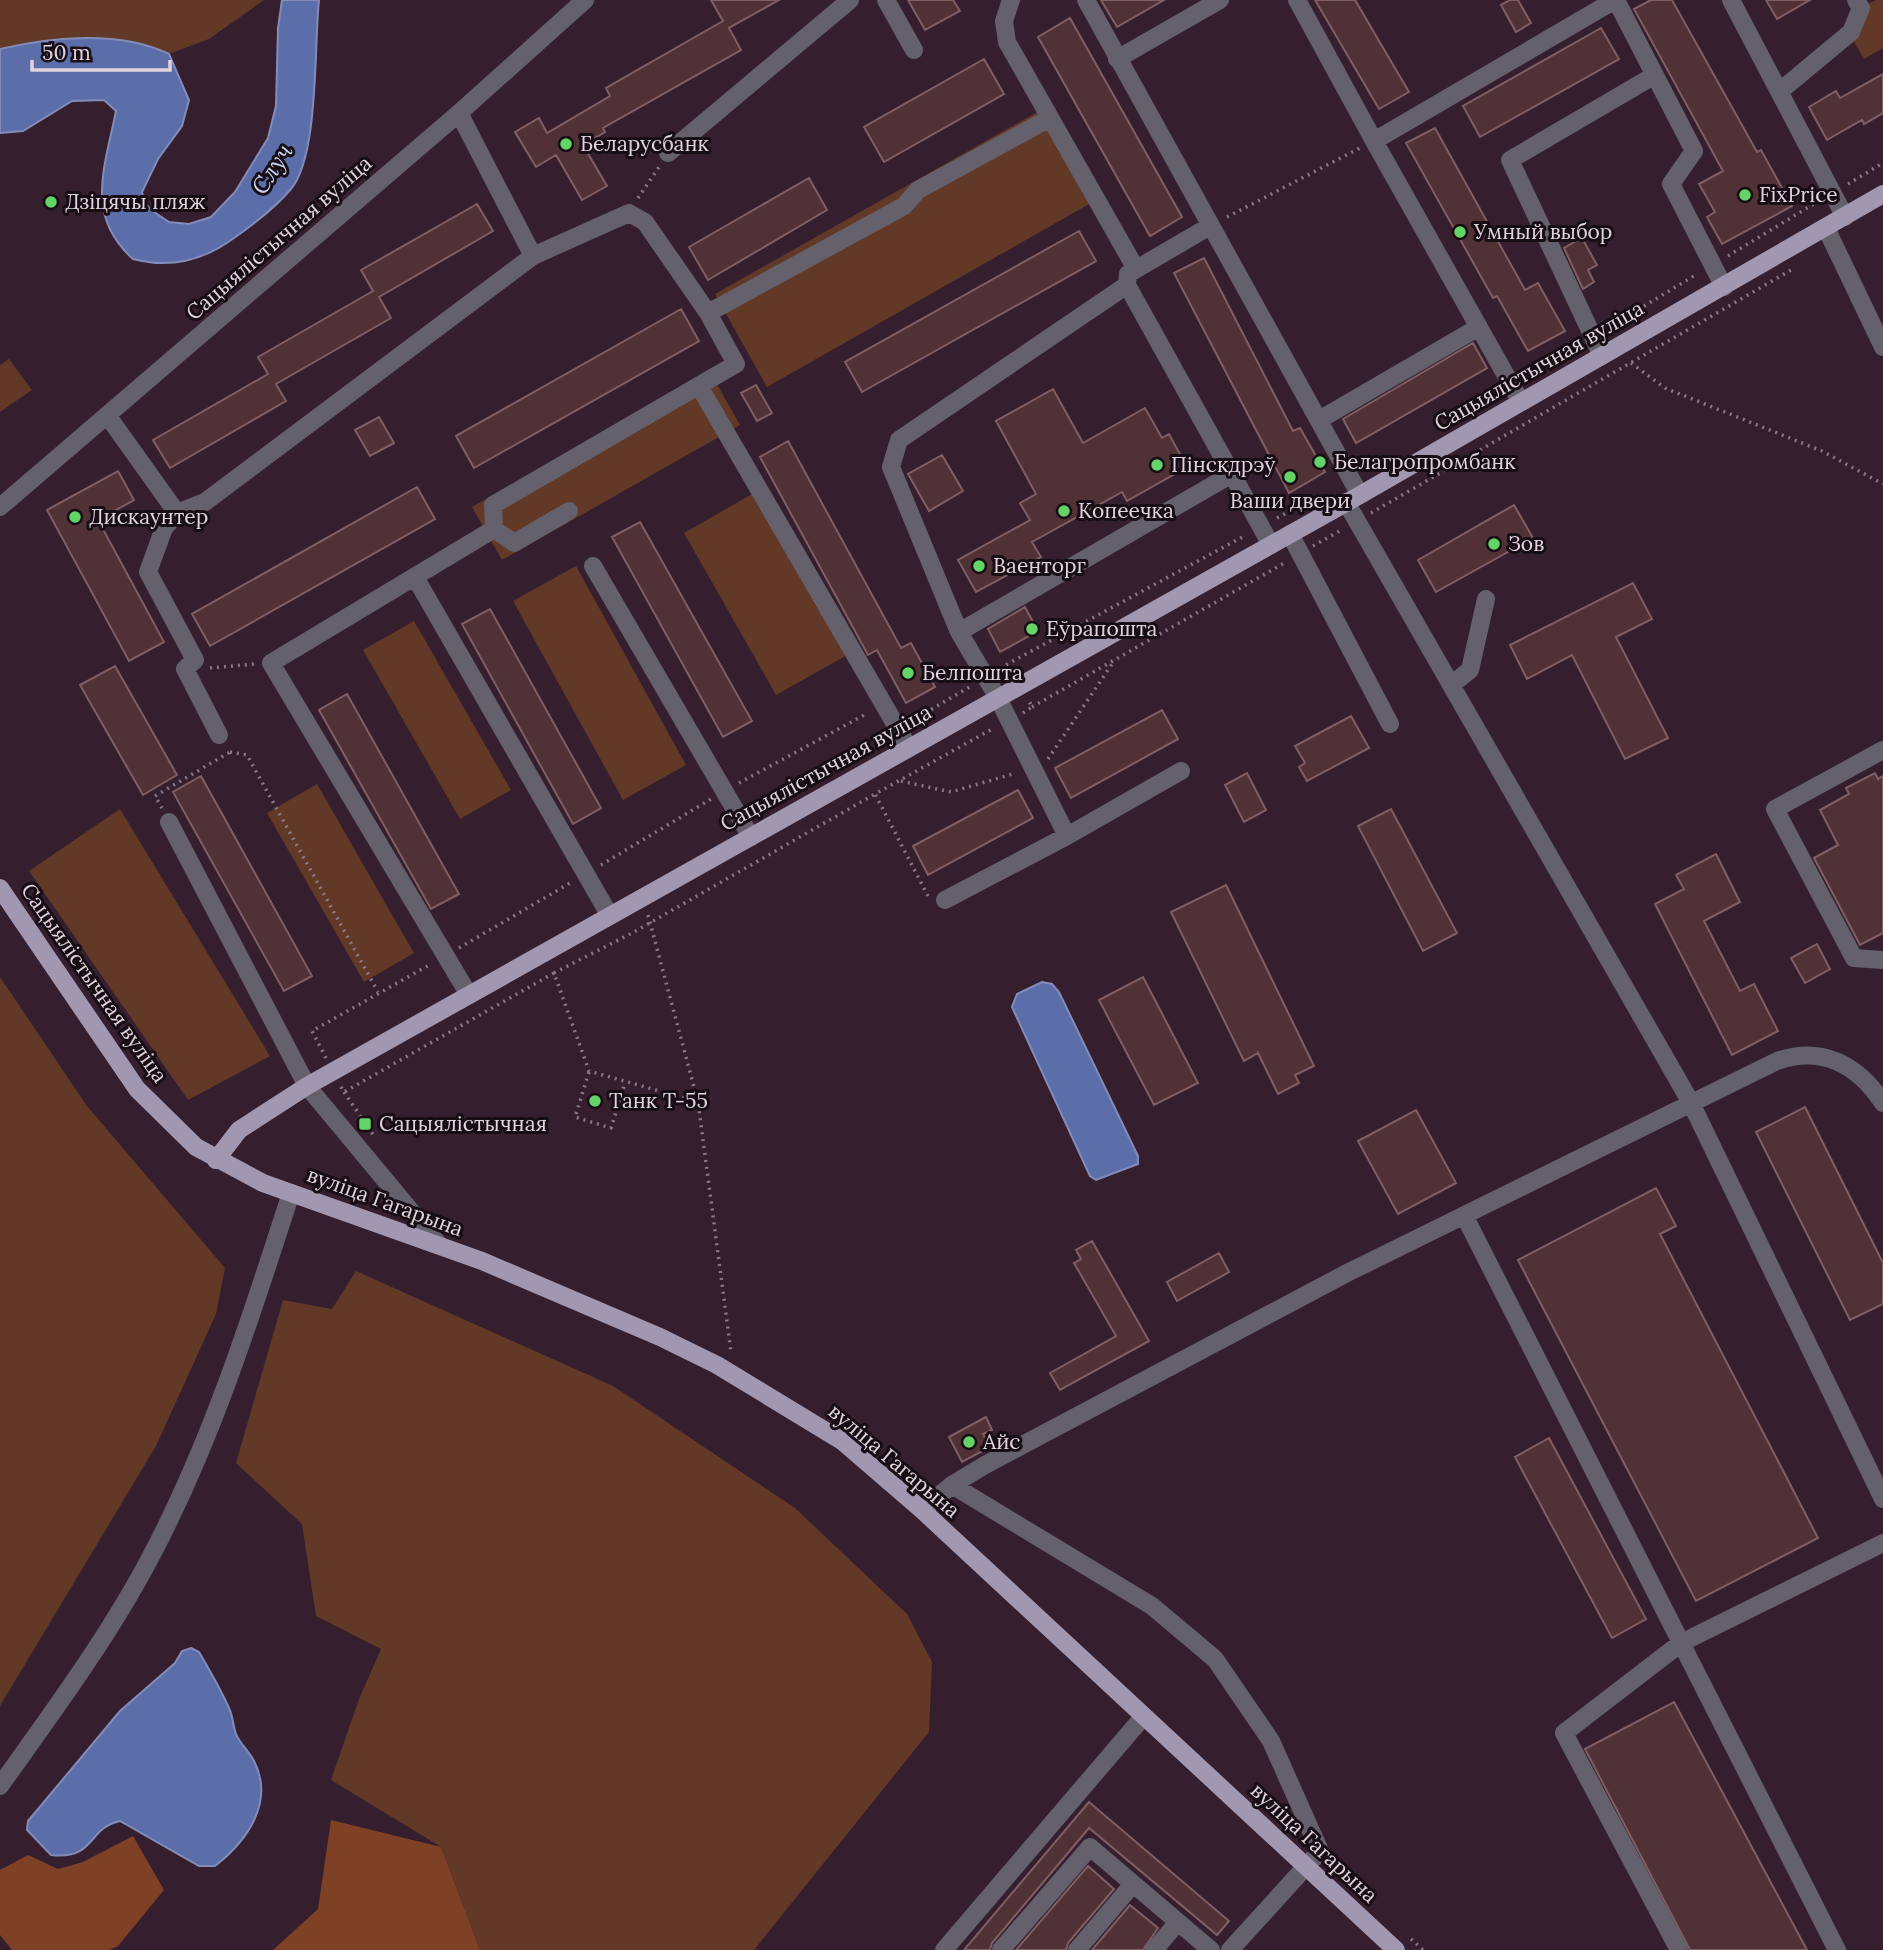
<svg xmlns="http://www.w3.org/2000/svg" width="1883" height="1950" font-family="Lora,serif">
  <style>
    .green { fill: #623826 }
    .forest { fill: #7f4125 }
    .water { fill: #5b6ea9; stroke: #838cb9; stroke-width: 2 }
    .building { fill: #503236; stroke: #805e63; stroke-width: 2 }
    .lines { fill: none; stroke-linecap: round; stroke-linejoin: round }
    .path { stroke: #8a7885; stroke-width: 3.5; stroke-dasharray: 2 5; stroke-linecap: butt }
    .minor { stroke: #64606c; stroke-width: 18 }
    .major { stroke: #a197b0; stroke-width: 18 }
    .poi-dot { fill: #64d468; stroke: #170d14; stroke-width: 2.5 }
    .labels { text-anchor: middle; stroke-width: 6; stroke-linejoin: round; paint-order: stroke }
    .poi-label { font-size: 21px; fill: #e1d2dd; stroke: #170d14; text-anchor: start }
    .street-label { font-size: 21px; fill: #e1d2dd; stroke: #170d14 }
    .water-label { font-size: 23px; font-style: italic; fill: #c8d5f7; stroke: #170d14 }
  </style>
  <rect width="100%" height="100%" fill="#351f2f"/>
  <path class="green" d="M0 0H264L209 39 169 54C120 30 52 37 0 49Z
    M1876 0H1883V48L1864 59 1853 40 1865 5Z
    M1039 111 1091 203 767 387 715 294Z
    M9 359 32 390 0 412V365Z
    M710 372 740 425 502 560 472 507Z
    M766 486 858 649 776 695 684 533Z
    M576 566 686 765 623 800 513 601Z
    M414 621 511 790 460 819 363 650Z
    M317 784 414 953 364 982 267 813Z
    M120 809 270 1056 188 1100 29 871Z
    M0 977 87 1106 225 1268 216 1314 156 1446 0 1706Z
    M356 1271 613 1386 795 1508 907 1614 932 1662 929 1732 754 1950H480L441 1847 331 1780 359 1699 381 1649 316 1616 302 1524 236 1463 283 1300 332 1309Z"/>
  <path class="forest" d="M331 1820 441 1847 480 1950H273L318 1909Z
    M133 1836 164 1890 118 1946 109 1950H12L0 1935V1870L28 1855 58 1869 83 1862Z"/>
  <path class="water" d="M282 0H319C314 45 319 156 291 189 275 208 254 224 234 238 204 260 170 269 133 259 84 215 105 167 116 111L104 100 72 101 23 131 0 133V49C52 37 120 30 169 54L189 100 182 126 158 159 142 192 145 204 157 214 169 222 189 224 211 217 235 192 268 138 276 106 278 28Z
    M1042 982 1052 984 1059 992 1138 1156V1164L1096 1180 1090 1176 1012 1007 1017 994Z
    M191 1648 199 1652C209 1669 221 1690 229 1708 233 1716 233 1726 236 1734 240 1744 249 1751 254 1761 275 1802 247 1841 215 1866H199L120 1821C87 1828 96 1860 51 1855L27 1830 28 1821 120 1711 175 1663 182 1651Z"/>
  <path class="building" d="M711 0H779L729 28 741 50 603 128 605 132 583 145 607 186 582 200 556 155 536 167 515 132 539 118 547 133 610 96 606 88 723 21Z
    M908 0H953L960 11 925 30Z
    M1101 0H1164L1117 27Z
    M1315 0H1355L1409 92 1379 109Z
    M1510 0H1518L1531 23 1516 32 1501 5Z
    M1651 0H1672L1757 152 1761 150 1792 206 1722 244 1707 217 1715 212 1699 184 1723 171 1634 9Z
    M1766 0H1810L1777 19Z
    M1070 18 1182 217 1150 236 1038 37Z
    M1601 28 1619 59 1480 137 1463 106Z
    M984 59 1004 94 884 162 864 127Z
    M1883 74V113L1864 124 1862 120 1827 140 1809 107 1836 91 1840 98Z
    M1435 128 1525 290 1538 283 1565 331 1528 351 1497 296 1493 298 1406 143Z
    M809 178 827 210 708 280 689 247Z
    M477 204 493 231 379 297 391 318 276 384 286 401 170 468 153 440 268 374 258 357 373 291 361 270Z
    M1079 231 1096 261 862 392 845 362Z
    M1582 238 1597 265 1588 270 1594 282 1583 289 1564 248Z
    M1204 258 1293 431 1300 428 1325 472 1289 493 1174 273Z
    M681 309 699 341 474 468 456 436Z
    M1473 343 1487 368 1356 443 1343 419Z
    M756 385 772 413 757 421 741 393Z
    M1053 389 1083 443 1145 408 1162 438 1169 434 1187 467 1127 501 1122 492 1032 542 1041 557 976 592 958 560 1030 520 1020 503 1036 494 996 421Z
    M379 417 394 443 370 456 355 430Z
    M788 441 901 648 911 643 935 687 906 703 877 650 868 655 760 457Z
    M942 455 963 491 929 511 908 474Z
    M118 471 134 500 98 520 164 642 129 661 47 510Z
    M417 487 435 519 210 646 192 614Z
    M1514 505 1533 538 1436 592 1418 560Z
    M640 522 752 721 723 737 612 537Z
    M1633 583 1652 619 1616 637 1668 738 1625 759 1572 655 1527 679 1510 645Z
    M1025 607 1038 631 1000 652 988 629Z
    M490 609 601 808 573 824 462 624Z
    M115 666 177 775 143 795 80 685Z
    M347 694 459 894 431 909 319 710Z
    M1162 710 1178 739 1071 798 1055 768Z
    M1351 716 1369 748 1307 781 1299 767 1305 763 1295 746Z
    M1247 773 1266 810 1244 822 1225 785Z
    M1875 773 1878 779 1883 776V933L1860 945 1814 858 1838 845 1820 810 1849 794 1846 788Z
    M201 776 312 976 284 991 173 792Z
    M1018 790 1033 818 928 875 913 846Z
    M1391 809 1457 933 1423 951 1358 826Z
    M1716 854 1740 902 1704 921 1740 991 1754 984 1778 1031 1732 1055 1655 904 1684 889 1676 875Z
    M1226 885 1314 1066 1295 1075 1299 1083 1278 1094 1258 1053 1244 1061 1171 912Z
    M1817 944 1830 969 1805 983 1791 958Z
    M1143 977 1198 1083 1154 1105 1099 1000Z
    M1805 1107 1883 1263V1304L1850 1320 1756 1132Z
    M1416 1110 1456 1183 1398 1214 1358 1141Z
    M1656 1188 1676 1226 1660 1234 1818 1538 1696 1601 1518 1260Z
    M1092 1241 1149 1341 1060 1390 1050 1373 1116 1336 1074 1263 1081 1259 1076 1250Z
    M1219 1253 1229 1272 1177 1301 1167 1282Z
    M986 1417 992 1430 983 1434 990 1447 962 1462 949 1437Z
    M1549 1438 1646 1619 1612 1638 1515 1457Z
    M1674 1702 1807 1950H1690L1585 1749Z
    M1089 1802 1229 1921 1217 1935 1089 1828 992 1943 990 1950H964Z
    M1088 1866 1114 1889 1068 1943 1066 1950H1016Z
    M1130 1905 1158 1928 1143 1950H1092Z"/>
  <g class="lines">
    <path class="path" d="M1848 184 1883 163
      M638 198 659 167
      M1227 217 1360 148
      M1728 256 1817 202
      M1608 328 1697 274
      M1631 363 1665 388 1822 451 1883 484
      M1527 376 1577 346
      M1371 513 1791 270
      M1277 518 1310 500
      M1313 546 1343 529
      M210 668 255 664
      M1000 668 1246 535
      M1032 707 1286 562
      M1023 713 1032 707 1028 699
      M913 720 973 685
      M230 752 247 755 378 992
      M1048 759 1112 664
      M901 781 951 792 1016 773
      M739 783 868 713
      M162 808 155 796 230 752
      M601 865 711 799
      M928 896 875 794 994 728
      M648 915 698 1102 731 1352
      M459 948 570 883
      M554 973 634 932 875 794
      M326 1058 312 1031 431 964
      M589 1072 575 1117 611 1128 625 1083
      M341 1087 344 1092 554 973 589 1071 698 1102
      M344 1092 374 1136
      M1411 1939 1423 1950"/>
    <path class="minor" d="M886 0 914 50
      M1011 0 1004 21 1007 42 1136 269
      M1086 0 1360 495
      M1297 0 1374 141
      M1616 0 1694 151 1671 184 1724 287
      M1731 0 1845 217
      M1117 59 1220 0
      M1780 91 1851 32 1861 8 1856 0
      M459 113 533 256
      M668 153 850 0
      M1826 228 1883 347
      M1602 356 1510 160 1655 75
      M699 386 909 748
      M1521 402 1374 141 1615 0
      M107 415 177 513 205 502 533 256 629 213 645 222 708 313 904 206 918 190 1050 118
      M1319 420 1479 327
      M1232 474 1271 545
      M1346 502 1690 1101 1883 1499
      M0 507 459 113 585 0
      M177 513 164 528 148 572 195 660 185 669 219 735
      M494 529 514 543 569 511
      M1290 534 1390 724
      M593 566 751 837
      M415 577 610 916
      M959 632 891 467 899 440 1127 285
      M1451 685 1470 670 1486 599
      M1883 750 1775 809 1854 958 1883 960
      M169 822 307 1086 440 1246
      M1067 836 1181 771
      M945 900 1067 836 998 698 959 632 1232 474 1127 285 1128 274 1210 226
      M469 995 271 663 494 529 493 505 736 364 708 313
      M1464 1215 1837 1950
      M952 1485 1152 1606 1215 1659 1271 1741 1320 1851 1230 1950
      M922 1510 952 1485 985 1465 1347 1273 1777 1061C1822 1045 1858 1065 1883 1103
      M0 1786C52 1713 107 1639 149 1560 211 1444 251 1317 291 1193
      M944 1950 1143 1717
      M1001 1950 1090 1847 1211 1950
      M1077 1950 1133 1884
      M1154 1950 1178 1922
      M1679 1950 1564 1733 1681 1643 1883 1543"/>
    <path class="major" d="M0 888 137 1089 196 1147 263 1183 482 1261 660 1337 717 1365 842 1441 922 1510 1396 1950
      M216 1160 239 1130 307 1086 1360 495 1883 194"/>
  </g>
  <g class="poi-dot">
    <circle cx="566" cy="144" r="7"/>
    <circle cx="1745" cy="195" r="7"/>
    <circle cx="51" cy="202" r="7"/>
    <circle cx="1460" cy="232" r="7"/>
    <circle cx="1320" cy="462" r="7"/>
    <circle cx="1157" cy="465" r="7"/>
    <circle cx="1290" cy="477" r="7"/>
    <circle cx="1064" cy="511" r="7"/>
    <circle cx="75" cy="517" r="7"/>
    <circle cx="1494" cy="544" r="7"/>
    <circle cx="979" cy="566" r="7"/>
    <circle cx="1032" cy="629" r="7"/>
    <circle cx="908" cy="673" r="7"/>
    <circle cx="595" cy="1101" r="7"/>
    <rect x="358" y="1117" width="14" height="14" rx="3.5"/>
    <circle cx="969" cy="1442" r="7"/>
  </g>
  <g class="labels">
    <g class="poi-label">
      <text x="580" y="151">Беларусбанк</text>
      <text x="1759" y="202">FixPrice</text>
      <text x="65" y="209">Дзіцячы пляж</text>
      <text x="1474" y="239">Умный выбор</text>
      <text x="1334" y="469">Белагропромбанк</text>
      <text x="1171" y="472">Пінскдрэў</text>
      <text x="1290" y="508" text-anchor="middle">Ваши двери</text>
      <text x="1078" y="518">Копеечка</text>
      <text x="89" y="524">Дискаунтер</text>
      <text x="1508" y="551">Зов</text>
      <text x="993" y="573">Ваенторг</text>
      <text x="1046" y="636">Еўрапошта</text>
      <text x="922" y="680">Белпошта</text>
      <text x="609" y="1108">Танк Т-55</text>
      <text x="379" y="1131">Сацыялістычная</text>
      <text x="983" y="1449">Айс</text>
    </g>
    <g class="street-label">
      <text transform="translate(279 238) rotate(-41)" y="7">Сацыялістычная вуліца</text>
      <text transform="translate(1539 366) rotate(-30)" y="7">Сацыялістычная вуліца</text>
      <text transform="translate(826 768) rotate(-29)" y="7">Сацыялістычная вуліца</text>
      <text transform="translate(94 983) rotate(55)" y="7">Сацыялістычная вуліца</text>
      <text transform="translate(385 1202) rotate(20)" y="7">вуліца Гагарына</text>
      <text transform="translate(894 1461) rotate(40)" y="7">вуліца Гагарына</text>
      <text transform="translate(1314 1843) rotate(43)" y="7">вуліца Гагарына</text>
    </g>
    <g class="water-label">
      <text transform="translate(272 169) rotate(-57)" y="8">Случ</text>
    </g>
  </g>
  <path d="M32 60v10h138v-10" fill="none" stroke="#e1d2dd" stroke-width="3.5"/>
  <text x="42" y="60" font-size="21" fill="#e1d2dd" stroke="#170d14" stroke-width="5" paint-order="stroke">50 m</text>
</svg>
